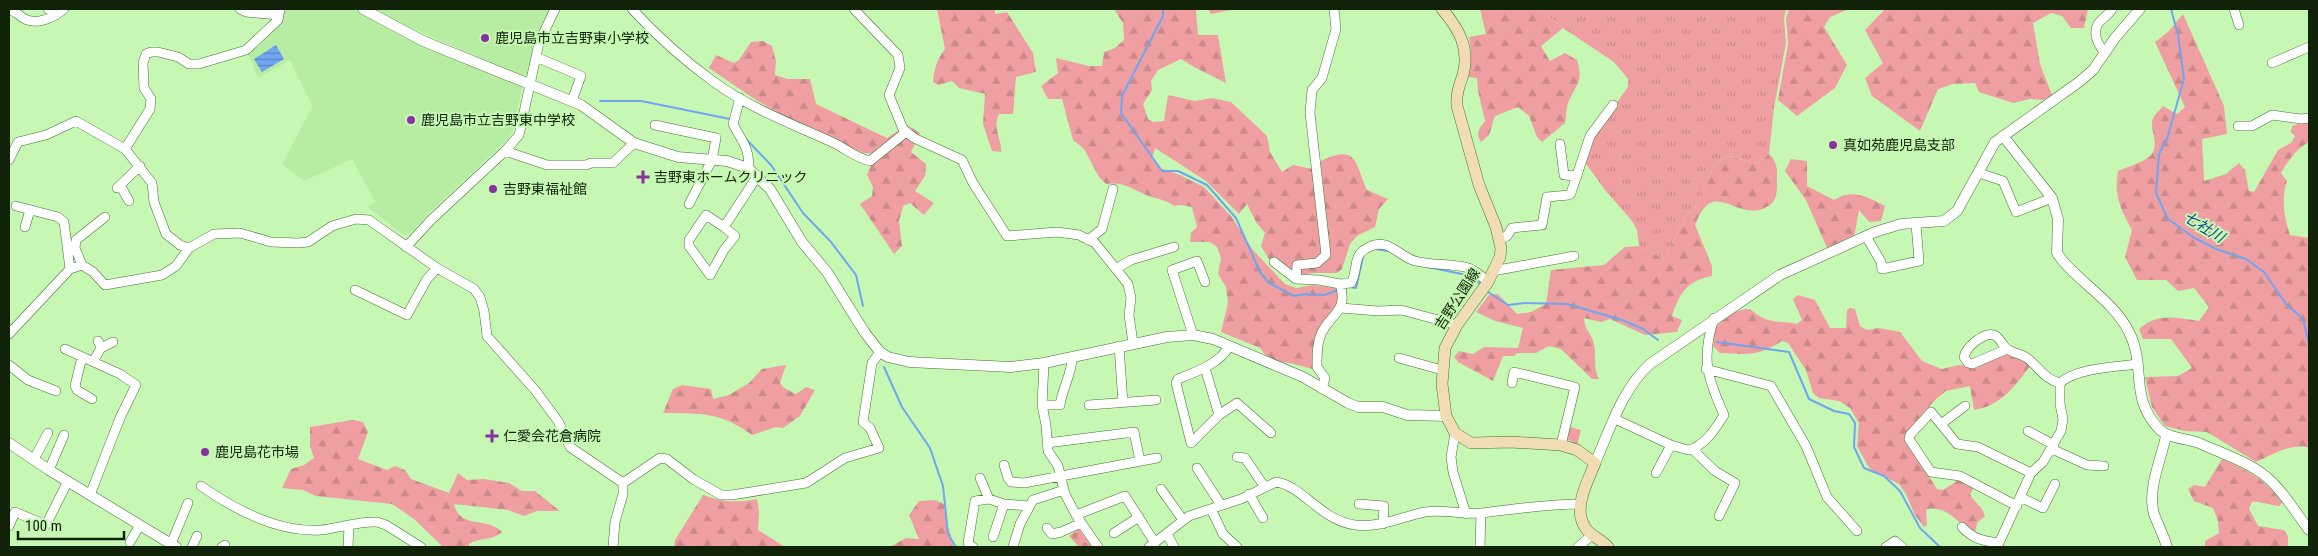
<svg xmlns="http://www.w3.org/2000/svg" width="2318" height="556" font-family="'Roboto Condensed','Noto Sans JP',sans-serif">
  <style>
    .built { fill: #b6eda2 }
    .grass { fill: url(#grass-tufts) }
    .forest { fill: url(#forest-firs) }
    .cemetery { fill: url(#cemetery-stones) }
    .water { fill: url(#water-rules) }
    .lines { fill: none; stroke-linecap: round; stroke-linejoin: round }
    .stream { stroke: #70a5f2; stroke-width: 2 }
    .minor-casing { stroke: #457133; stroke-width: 10 }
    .tertiary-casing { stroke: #457133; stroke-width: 11 }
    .secondary-casing { stroke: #457133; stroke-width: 12 }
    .minor { stroke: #fff; stroke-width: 9 }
    .tertiary { stroke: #fff; stroke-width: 10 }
    .secondary { stroke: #f0ddb3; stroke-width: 11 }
    .poi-dot { fill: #8732a0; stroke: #c6f8b4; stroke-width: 2 }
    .labels { text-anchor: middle; stroke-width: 4; stroke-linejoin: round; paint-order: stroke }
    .poi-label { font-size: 14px; fill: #102208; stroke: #c6f8b4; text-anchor: start }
    .street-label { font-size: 14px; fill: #102208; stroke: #c6f8b4 }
    .water-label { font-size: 15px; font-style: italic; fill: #17498d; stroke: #c6f8b4 }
  </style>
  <defs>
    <pattern id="grass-tufts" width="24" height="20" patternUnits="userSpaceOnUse" patternTransform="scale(1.25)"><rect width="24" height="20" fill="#ef9fa2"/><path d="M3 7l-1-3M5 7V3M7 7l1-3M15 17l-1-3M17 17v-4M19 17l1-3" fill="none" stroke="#cc898a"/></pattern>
    <pattern id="forest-firs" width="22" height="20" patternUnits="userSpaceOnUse" patternTransform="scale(1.25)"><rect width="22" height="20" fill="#ef9fa2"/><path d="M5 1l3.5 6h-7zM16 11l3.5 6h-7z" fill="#cc898a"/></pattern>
    <pattern id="cemetery-stones" width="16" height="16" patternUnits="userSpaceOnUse" patternTransform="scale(1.25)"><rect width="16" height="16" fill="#ef9fa2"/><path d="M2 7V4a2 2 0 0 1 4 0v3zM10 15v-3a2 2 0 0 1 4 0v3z" fill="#cc898a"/></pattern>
    <pattern id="water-rules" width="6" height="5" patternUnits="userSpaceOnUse" patternTransform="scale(1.25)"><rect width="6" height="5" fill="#70a5f2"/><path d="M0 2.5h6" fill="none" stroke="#5b86c2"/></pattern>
  </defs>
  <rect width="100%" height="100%" fill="#c6f8b4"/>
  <path class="built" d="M284 9H352L404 38 522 87 515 126 508 139 430 212 409 234 403 235 368 207 375 202 352 159 304 181 282 164 310 111 311 112 312 105 290 60 258 78 248 53Z
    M375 9H552L528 75 522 76 409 27Z"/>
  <path class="grass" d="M1539 9H1786L1784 18 1786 43 1774 108 1769 154 1757 164 1730 156 1715 163 1694 210 1687 214 1664 259 1639 246 1637 230 1632 221 1605 190 1584 161 1592 137 1628 87V79L1614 62 1563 28Z
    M1570 427 1581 430 1577 445 1567 439Z"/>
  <path class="forest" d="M937 9H995V14L1007 12 1033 53 1036 72 1016 77 1013 114H999C992 129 1002 137 1001 152L992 151 983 124 985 94 959 88 952 81 938 85 933 82C934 70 937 59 945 49Z
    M1114 9H1236L1211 14 1208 9 1196 10 1198 35H1218L1226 83 1194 67 1181 59 1158 70 1151 81 1152 90 1143 104 1148 119 1153 122 1164 121 1168 95 1195 101 1212 98 1231 102 1267 136 1270 152 1282 172 1293 165 1318 170 1321 161C1358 143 1355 164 1367 190L1388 199 1379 209 1375 227 1357 236 1350 244 1342 269 1337 273H1314L1298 275 1270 261 1261 246 1265 233 1256 222 1247 204 1239 214 1206 181 1155 148 1152 159 1160 168 1180 175 1204 187 1231 216 1253 250 1285 284 1296 288 1313 285 1337 288 1341 313 1328 322 1323 341 1322 357 1316 370 1290 363 1270 361 1260 348 1221 332 1228 303 1226 287 1218 274 1221 258 1217 247 1210 242H1190L1191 233 1197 227 1192 207 1181 205 1174 206C1166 200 1161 200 1152 197 1133 191 1127 181 1106 184L1099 177 1084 149 1073 140 1062 99H1048L1041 86 1058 73 1056 58 1089 66H1102L1104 52 1115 48 1124 40 1123 23Z
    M1480 9H1539L1563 28 1541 46 1550 61 1565 53 1577 60C1584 83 1576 84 1568 103 1566 109 1566 117 1565 123L1542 142 1537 137 1529 116 1518 107 1495 116 1489 135 1481 142C1475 133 1479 129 1485 121L1478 91 1477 78 1468 77 1471 51 1469 37 1486 34Z
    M1789 9H1849L1830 17 1824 27 1847 65 1835 88 1797 116 1778 100 1788 44 1786 18Z
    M1885 9H2088L2084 28H2071L2062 16 2051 13 2033 23 2040 64 2052 95 2043 100 2030 99 2013 103 1979 92 1975 83 1953 84 1938 89 1920 131 1872 96 1865 78 1883 63 1865 30Z
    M2183 14 2224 106 2227 134 2202 139 2204 181 2226 174 2239 163 2245 170 2249 191 2254 192 2278 150 2291 143 2295 136 2291 132 2292 126 2309 121V142C2296 149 2289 160 2281 173L2287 181C2281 198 2284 218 2290 235L2309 238V448C2292 442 2272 455 2256 462L2207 432 2185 431 2165 426 2152 407 2145 377 2178 376 2192 368 2171 339H2143L2139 329C2158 312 2176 318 2199 321L2209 307 2194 288 2178 291 2166 280H2137L2125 257 2132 230C2120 208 2114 196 2118 171 2127 167 2142 163 2150 156 2160 147 2151 132 2152 122 2153 115 2159 111 2163 106L2177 114 2185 107 2155 42 2168 32Z
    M763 41 772 46 776 61 775 75 788 79H810L816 104 887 138 907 125 920 133 911 152 926 164 925 176 915 191 934 203 924 215 910 203 903 206 899 221 902 246 894 254 860 204 872 196 873 187 867 175 876 154 864 153 799 125 756 100 709 68 716 55 734 63 739 60 751 42Z
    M1769 154C1777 161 1777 168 1777 179 1777 193 1778 204 1762 209 1741 216 1725 196 1710 203 1703 207 1698 217 1695 225L1712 266V276C1687 281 1680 292 1672 316L1682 320 1677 332 1645 335 1610 319 1601 322 1584 318C1584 329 1592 334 1594 344 1597 358 1592 364 1599 379H1592L1561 349 1549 346 1536 353H1517L1514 356H1503L1493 381 1458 362 1454 357 1459 351 1473 354 1484 347 1518 348 1523 328 1495 321 1476 312 1489 295 1498 294 1517 314 1531 312 1546 304 1551 270 1604 265 1625 247 1639 246 1664 259 1687 214 1694 210 1715 163 1730 156 1757 164Z
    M1791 159 1807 161V186L1834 200C1852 188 1868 197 1885 206L1881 221 1869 222 1859 210 1854 237 1827 248 1806 200 1785 171Z
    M1798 295 1815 300 1830 328H1846L1847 310 1850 308 1855 309 1860 326 1867 330 1879 328 1900 332 1922 361 1942 369 1959 365 1974 366 2006 350 2024 360 2030 366C2015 386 2001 406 1974 410L1970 386 1946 391 1936 399 1906 433V440L1937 489 1943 490 1960 479 1974 487 1970 494C1974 503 1982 505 1985 516L1977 523 1975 532 1971 533C1960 522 1942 503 1926 510L1927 525 1924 527 1915 515 1906 494 1899 484 1873 471 1868 466 1857 446 1859 423 1850 408 1839 401 1819 398 1813 393 1806 370 1788 343 1782 341C1757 357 1748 354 1720 353L1713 346 1715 328C1726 317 1734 309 1750 309 1769 325 1775 320 1797 324L1802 320 1793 299Z
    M786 365 780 383 784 388 796 394 806 387 815 390 800 416 783 428 776 427 752 435C719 411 702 414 663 413L673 389 682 385 711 389 713 399 729 395 749 383 762 369Z
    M353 420 363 422 368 432 358 459 387 470 395 466 405 470 411 479 449 493 458 473 467 480 484 479 509 483 522 491H535L560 511H537L524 516 508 510 454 504C460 530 487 516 502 532 492 541 480 537 469 544V547H443L414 519 392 504 316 496 303 490 282 488 291 469 304 465 314 458 310 446V427Z
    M2222 459C2251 472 2261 477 2282 502L2280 506C2270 506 2262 501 2252 502L2249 509 2258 526 2284 530 2288 536V547H2205V541L2219 533 2218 521 2213 508 2194 501 2188 489 2194 485 2205 487Z
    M703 495C723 502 736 503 757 499L759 512 758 530 785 547H674L675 540Z
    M935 500 944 504 946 522 951 535 953 547H890L906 538 919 539 909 515 919 501Z"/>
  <path class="cemetery" d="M1079 529 1092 547H1079L1069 536Z"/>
  <path class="water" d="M276 45 284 59 262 72 254 59Z"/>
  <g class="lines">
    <path class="stream" d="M1163 9V16L1122 96 1121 113 1162 171H1178L1207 185 1236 218 1260 272 1269 283 1294 296 1306 294 1324 295 1338 290
      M2171 9 2178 35 2184 79 2167 139 2159 154 2156 193 2168 219 2193 237 2216 249 2246 259 2264 272 2286 304 2303 319 2309 344
      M600 101H641L730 119
      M745 138 771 165 803 213 831 242 856 275 863 306
      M1376 249 1388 251
      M1427 267 1472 276 1479 283
      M1350 287 1356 288 1363 257
      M1488 292 1508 305 1525 303 1567 304 1622 320 1643 329 1658 340
      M1717 342 1789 352 1809 399 1834 411 1849 414 1855 423 1854 447 1864 468 1884 476 1900 491 1920 528 1940 547
      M884 367 902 407 930 448 943 486 948 534 956 547"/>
    <defs>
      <path id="minor" d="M48 9 56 15
        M240 9 246 12 279 15
        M632 9C656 35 685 61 714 82 751 109 795 125 836 144 847 150 857 158 870 161L906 132
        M854 9 898 55 900 68 889 95 903 129 914 138 962 160 973 183 1007 236 1057 232 1079 235 1095 243 1128 284 1131 298 1129 315 1133 343
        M2234 9 2239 25
        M9 10C16 11 17 14 23 18 36 26 53 18 64 9
        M2105 53C2099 46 2092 34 2098 24 2102 18 2109 15 2112 9
        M536 57 581 76 572 101
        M2272 63 2309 47
        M740 98 733 124C741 140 751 150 748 168
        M655 125 716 138 712 160 689 204
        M2238 126H2252L2272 115 2301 119 2309 118
        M1560 144 1564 175 1577 176
        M125 149 150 109 151 99 144 88 143 63 146 54 151 52H158L178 57 189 64H199L246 50 278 20 280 9
        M505 151 547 165H586L591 163H613L634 143
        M9 160 18 142 46 135 76 121 125 149 152 183 154 202 166 234 180 245 189 248
        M1979 173 2003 181 2016 212 2052 198
        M120 185 129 201
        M117 188 140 166
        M16 206 58 217 64 222 70 269
        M25 227 30 210
        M724 227 706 215 689 240V246L710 275 724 250 735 236 724 227 758 175
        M1866 236 1881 262 1882 269 1919 261 1916 224
        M1500 239 1507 236 1512 228 1542 225 1547 197 1569 195 1571 193 1590 136 1613 105
        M1088 240 1102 229 1113 189
        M406 247 432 219 505 151 519 135 539 43 555 9
        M1274 262 1296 279 1319 280 1340 284 1351 283C1359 270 1351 255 1369 247 1388 237 1398 256 1415 261 1431 265 1449 264 1465 267 1474 269 1481 276 1488 282
        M82 265 75 248 76 240 105 217
        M1117 268 1131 260 1174 247
        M1493 271 1574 256
        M1296 279 1297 265 1317 263 1326 255 1310 113 1312 90 1322 78 1336 29 1334 9
        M355 290 407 315 427 279 437 268
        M1341 308 1378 311 1401 310 1457 325
        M9 334 70 269 82 265 93 272 105 285 162 275 176 266 189 248 214 234 240 233 271 242 298 243 308 242 332 226 356 219 369 220 437 268 474 289 480 297 484 311 487 336 535 390 558 421 570 447 623 483V494L615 522 613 547
        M1193 335 1172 270 1197 261 1205 282
        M1119 346 1123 403
        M101 348 113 342
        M65 349 120 374 136 385 120 418 90 495
        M2007 349 1972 364 1968 363 1964 357C1966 347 1985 330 1996 336 2000 339 2003 345 2006 348 2012 353 2021 354 2027 358 2039 367 2044 379 2060 383
        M82 357 75 386 77 390 92 399
        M1399 358 1442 370
        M94 360 101 348 98 341
        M1044 363 1042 405 1046 425 1048 451 1058 466 1065 494 1076 515 1098 547
        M9 365 28 380 56 391
        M1205 368 1219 415 1191 443 1176 383 1178 379C1196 372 1221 363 1229 346
        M1706 369 1771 386 1806 446 1827 497 1857 531
        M1512 383 1514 372 1575 387 1561 445
        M1322 389 1325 378 1317 367C1317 355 1317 342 1322 332 1333 312 1348 311 1340 284
        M1042 405H1060C1062 389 1073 371 1072 357
        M1089 405 1156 400
        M1219 415 1237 403 1271 433
        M1615 419 1671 445 1688 450C1704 447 1716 428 1724 415 1707 377 1701 359 1714 318
        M1941 424 1965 406
        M2028 431 2054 445
        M1455 433 1451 457 1453 472 1466 514
        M1047 443 1134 432 1140 461
        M1692 449 1715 471 1735 483 1719 516
        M2052 449 2087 465 2104 466
        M1237 457 1245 458 1264 486
        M34 459 48 433
        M1004 465 1008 478 1011 482 1024 483 1157 458
        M1197 468 1221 505
        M49 470 64 435
        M1656 473 1671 445
        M980 478 989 499
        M623 483 660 458 667 459 693 479 721 495H732L806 483 845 458 879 448 870 428 863 422 872 363 880 352
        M201 486C234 509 278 533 321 530 339 528 359 521 377 522L386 525 421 547
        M1161 489 1183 520
        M1249 494 1263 518
        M2020 497 2043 508 2055 484
        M1359 504 1384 506 1383 524
        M2017 506 1960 476 1931 472 1909 439 1910 435 1931 412 1957 444 1978 447 2031 473
        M1211 509 1223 534 1237 547
        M1076 515 1125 496 1155 543
        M9 526 15 512 46 525 68 481
        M1962 527C1973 539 1983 541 1999 543L2031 473 2043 462 2061 431 2063 419 2060 404V383C2076 368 2116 367 2137 364
        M1047 528 1052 534 1061 532 1081 523
        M1114 533 1139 517
        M1167 534 1174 547
        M993 537 1004 504
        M130 542 140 525
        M171 544 188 503
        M192 547 197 536
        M222 547 225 545
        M348 547 349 526
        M973 547 968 543 975 501 989 499 1004 504 1029 506
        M1013 547 1020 524 1033 500 1064 490
        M1149 547 1189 516 1241 499 1276 482C1303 486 1320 520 1355 525 1381 528 1400 517 1425 512 1443 509 1464 515 1482 513 1516 509 1545 504 1580 504
        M1480 547 1481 513
        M1578 547 1592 535
        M1886 547 1895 541 1902 547"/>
      <path id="tertiary" d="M363 9 423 41 581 105 634 143 678 157 727 161 748 168 770 189 802 242 827 272 865 333 880 352 888 357 909 362 1011 367 1044 363 1167 337 1193 335 1213 339 1303 377 1348 403 1358 407H1383L1407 415 1446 416
        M2003 136 2052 198 2058 219 2057 253 2062 260C2083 285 2114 302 2129 332 2147 367 2128 397 2160 430 2170 439 2186 438 2199 443 2223 454 2253 463 2272 482 2286 496 2297 514 2309 530
        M2166 436C2161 460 2147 489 2154 514 2158 525 2164 536 2167 547
        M9 443 49 470 176 547
        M1595 463C1610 430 1622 389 1650 364L1780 275 1875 232 1901 224 1944 221 1957 211 1995 142 2079 82 2093 70 2115 38 2140 9"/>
      <path id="secondary" d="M1442 9C1459 29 1470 48 1463 75 1459 86 1456 94 1457 106L1479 185 1496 227 1501 248 1500 257 1488 282 1457 325 1445 348 1442 384 1446 416 1455 433 1471 443 1511 442 1561 445 1577 450 1595 463C1587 483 1571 511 1587 530 1593 537 1602 540 1608 547"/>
    </defs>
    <use href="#minor" class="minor-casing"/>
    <use href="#tertiary" class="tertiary-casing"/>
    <use href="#secondary" class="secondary-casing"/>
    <use href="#minor" class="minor"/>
    <use href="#tertiary" class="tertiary"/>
    <use href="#secondary" class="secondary"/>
  </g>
  <g class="poi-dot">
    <circle cx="485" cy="38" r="5"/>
    <circle cx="411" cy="120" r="5"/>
    <circle cx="1833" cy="145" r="5"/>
    <path d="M640.5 169.5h5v5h5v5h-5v5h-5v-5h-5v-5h5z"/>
    <circle cx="493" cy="189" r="5"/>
    <path d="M489.5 428.5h5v5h5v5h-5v5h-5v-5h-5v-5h5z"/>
    <circle cx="205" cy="452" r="5"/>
  </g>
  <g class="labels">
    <g class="poi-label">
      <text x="495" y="43">鹿児島市立吉野東小学校</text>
      <text x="421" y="125">鹿児島市立吉野東中学校</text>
      <text x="1843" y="150">真如苑鹿児島支部</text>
      <text x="654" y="182">吉野東ホームクリニック</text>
      <text x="503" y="194">吉野東福祉館</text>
      <text x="503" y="441">仁愛会花倉病院</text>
      <text x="215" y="457">鹿児島花市場</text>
    </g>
    <g class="street-label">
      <text transform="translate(1457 299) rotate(-57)" y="5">吉野公園線</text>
    </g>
    <g class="water-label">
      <text transform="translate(2204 227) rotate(31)" y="5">七社川</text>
    </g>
  </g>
  <rect width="2318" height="556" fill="none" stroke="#102208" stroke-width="20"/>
  <path d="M18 531v8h106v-8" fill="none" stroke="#102208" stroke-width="2.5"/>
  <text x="25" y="531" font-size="15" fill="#102208" stroke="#c6f8b4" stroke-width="4" paint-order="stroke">100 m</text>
</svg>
